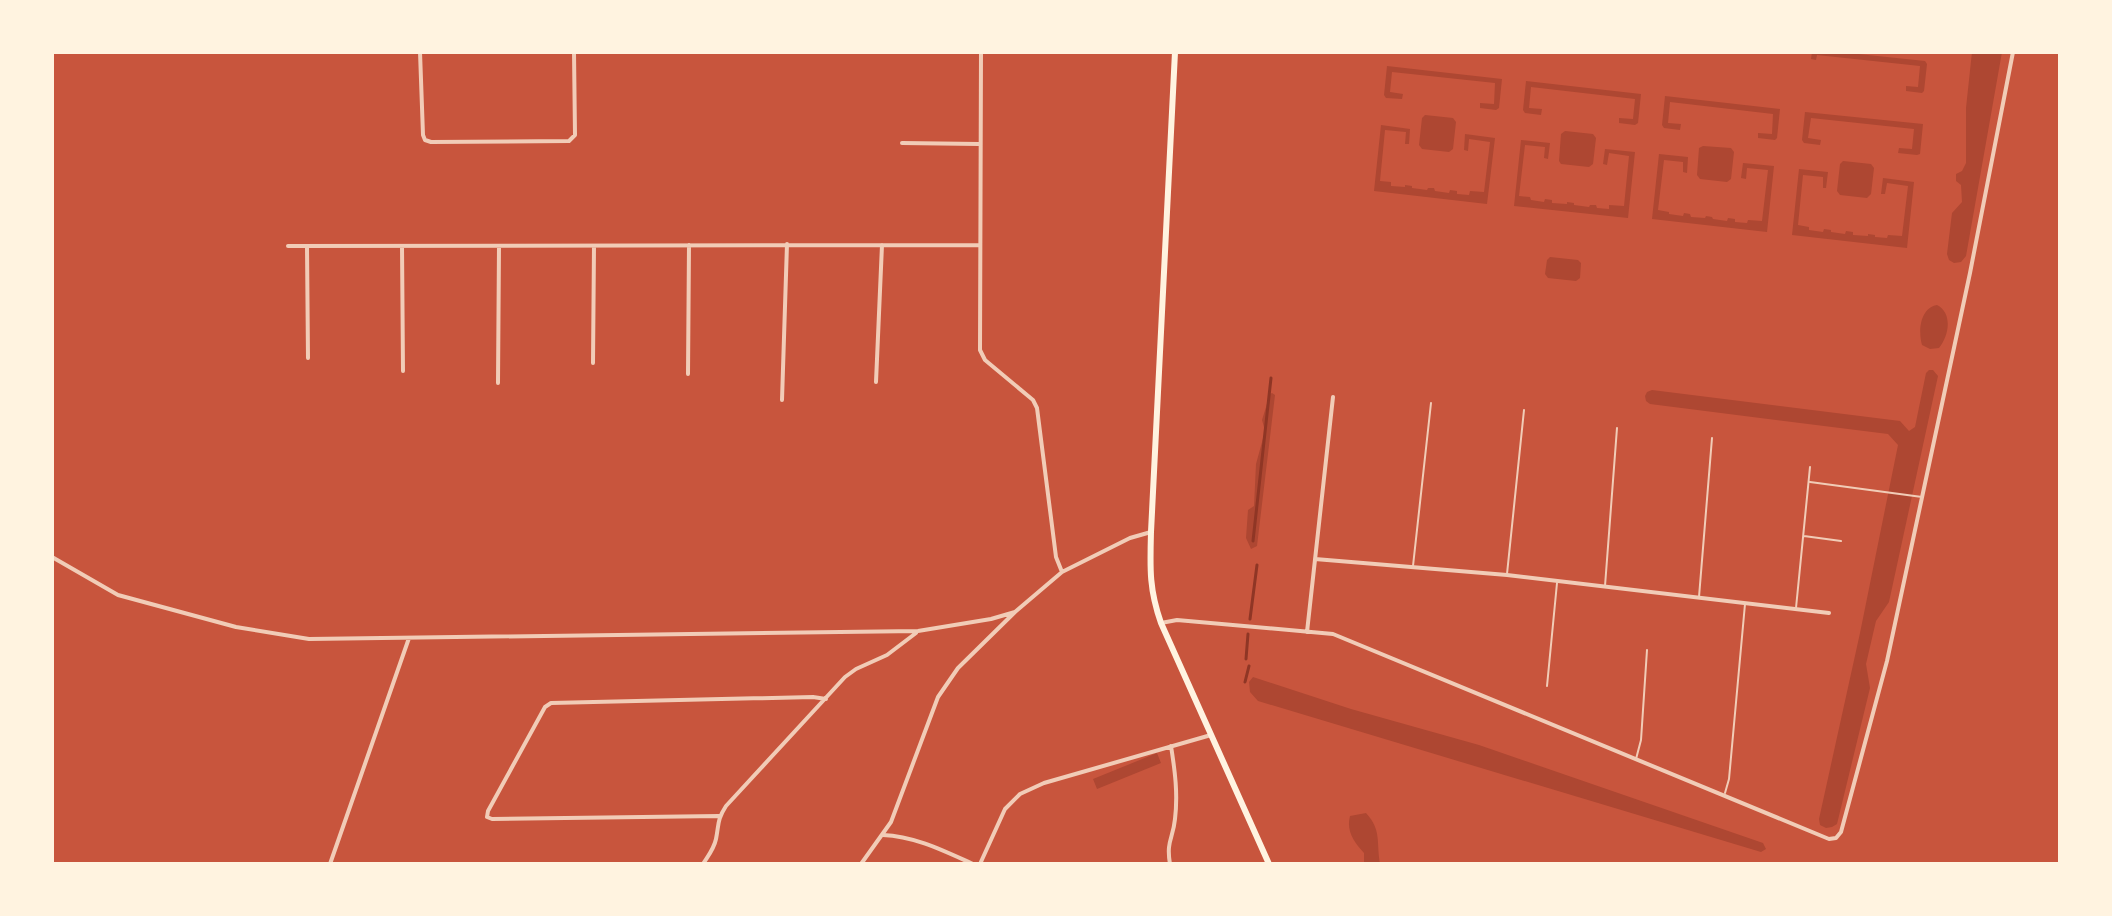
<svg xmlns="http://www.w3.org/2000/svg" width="2112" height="916" font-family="'Nunito Sans',sans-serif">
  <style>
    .green { fill: #ae4732 }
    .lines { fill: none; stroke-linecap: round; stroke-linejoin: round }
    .stream { stroke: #8f3625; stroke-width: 3 }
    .service { stroke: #f1ccb7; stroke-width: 2 }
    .minor { stroke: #f1ccb7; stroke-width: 4 }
    .secondary { stroke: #fff3e0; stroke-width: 6 }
  </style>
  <rect width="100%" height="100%" fill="#c8553d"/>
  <path class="green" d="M1812 52H1839L1925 61 1927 64 1924 91 1922 93 1906 91V86L1918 87 1920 66 1817 55 1816 60 1811 59Z
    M1972 52H2002L1966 256 1961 262 1954 263 1949 260 1947 254 1952 213 1962 202 1961 185 1956 181V174L1962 171 1966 163V108Z
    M1387 66 1502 79 1499 108 1496 110 1480 108V103L1494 104 1495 83 1392 72 1390 92 1403 94 1402 99 1386 98 1384 95Z
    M1526 81 1641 94 1638 123 1635 125 1619 123V118L1633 119 1635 99 1531 87 1529 108 1542 109 1541 115 1525 113 1523 110Z
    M1665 96 1780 109 1777 138 1775 140 1758 138V133L1772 134 1773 114 1670 102 1668 123 1681 124 1680 130 1664 128 1662 125Z
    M1805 112 1923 124 1920 154 1917 155 1898 153 1899 148 1912 149 1914 129 1811 118 1808 138 1821 140 1820 145 1804 143 1802 140Z
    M1425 115 1453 118 1456 122 1453 149 1449 152 1422 149 1419 145 1422 118Z
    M1381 125 1410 129 1409 144H1405L1406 132 1385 130 1380 181 1391 182V186L1405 187V185L1412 186V188L1427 190 1428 188H1434L1435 191 1449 193 1450 190 1457 191V194L1469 195 1470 191 1484 192 1490 142 1469 139 1468 151 1464 150 1465 134 1495 138 1487 204 1374 191Z
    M1565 131 1593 134 1596 138 1593 164 1589 167 1561 164 1559 161 1561 134Z
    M1521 140 1550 143 1548 159 1544 158 1545 147 1525 145 1519 196 1530 197 1531 200 1544 202 1545 199 1552 200V203L1567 204V202L1574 203V205L1589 207 1590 205H1596L1597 208 1609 209V205L1624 206 1629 156 1609 153 1607 165 1603 164 1605 149 1635 152 1628 218 1514 206Z
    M1703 146 1731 148 1734 152 1731 179 1727 182 1700 179 1697 175 1699 148Z
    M1659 154 1688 157 1687 173 1683 172V162L1664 160 1658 210 1669 212V214L1683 216 1684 213 1690 214 1691 217 1705 218 1706 216 1712 217 1713 219 1727 221 1728 218 1735 219V222L1747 223 1748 220 1762 221 1768 170 1747 168 1746 179 1741 178 1743 163 1774 166 1767 232 1652 219Z
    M1843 161 1871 164 1874 168 1871 194 1867 198 1840 195 1837 191 1840 164Z
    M1799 169 1828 172 1826 188H1823V177L1803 175 1798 225 1809 227V230L1823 232 1824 229 1831 230V232L1845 234 1846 231 1853 232V235L1868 236V234L1875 235V237L1887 238 1888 235 1902 236 1908 186 1887 183 1885 194H1881L1883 178 1914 182 1907 248 1792 235Z
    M1550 257 1578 260 1581 263 1580 278 1576 281 1548 278 1545 274 1547 260Z
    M1937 305C1953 313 1949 336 1939 348L1930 349 1922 345C1918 331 1920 308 1937 305Z
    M1929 370H1933L1938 376 1889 602 1876 621 1866 664 1870 688 1837 824 1832 827 1826 828 1820 825 1819 819 1860 633 1898 445 1888 434 1650 404 1646 401 1645 396 1647 392 1652 390 1900 421 1909 431 1915 427 1926 373Z
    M1272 393 1275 395 1257 546 1251 549 1246 538 1248 510 1254 506 1256 464 1265 431 1262 420 1270 394Z
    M1253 677 1351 709 1479 745 1763 843 1766 849 1761 852 1258 701 1250 692 1249 682Z
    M1157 753 1161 763 1097 789 1093 779Z
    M1366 813C1382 830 1376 843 1380 864H1364V853C1354 842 1346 831 1350 816Z"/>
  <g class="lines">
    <path class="stream" d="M1253 541 1271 378
      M1250 619 1257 565
      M1246 659 1248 634
      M1245 682 1249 666"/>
    <path class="service" d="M1810 482 1922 497
      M1804 536 1841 541
      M1413 566 1431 403
      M1507 574 1524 410
      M1605 586 1617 428
      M1699 597 1712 438
      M1796 608 1810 467
      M1547 686 1557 583
      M1636 759 1641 740 1647 650
      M1725 793 1729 779 1745 604"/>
    <path class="minor" d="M420 52 423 135 425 140 431 142 569 141 575 135 574 52
      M981 52 980 350 985 360 1033 400 1037 408 1056 557 1062 572
      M902 143 979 144
      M288 246 980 245
      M307 246 308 358
      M402 246 403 371
      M593 363 594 246
      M688 374 689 245
      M876 382 882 245
      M498 383 499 246
      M782 400 787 244
      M52 557 118 595 236 627 309 639 918 631 991 619 1015 612
      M1315 559 1507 575 1829 613
      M1161 623 1177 620 1333 634 1829 839 1836 838 1841 832 1887 661 1970 273 2013 52
      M1307 632 1333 397
      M719 816 492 819 487 817 488 811 545 707 551 703 813 697 826 699
      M883 835C914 836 944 851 973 864
      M330 864 409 638
      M703 864C708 856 714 849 716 839 719 824 717 820 726 806L845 677 856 669 887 655 916 633
      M861 864 891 822 938 697 958 668 1015 612 1062 572 1130 538 1151 532
      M980 864 1005 809 1020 794 1044 783 1211 735
      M1170 864C1166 841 1173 839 1175 819 1178 794 1175 771 1171 746"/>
    <path class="secondary" d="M1175 52 1151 532C1150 568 1149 589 1161 623L1269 864"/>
  </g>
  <rect width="2112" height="916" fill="none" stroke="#fff3e0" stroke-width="108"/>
</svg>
